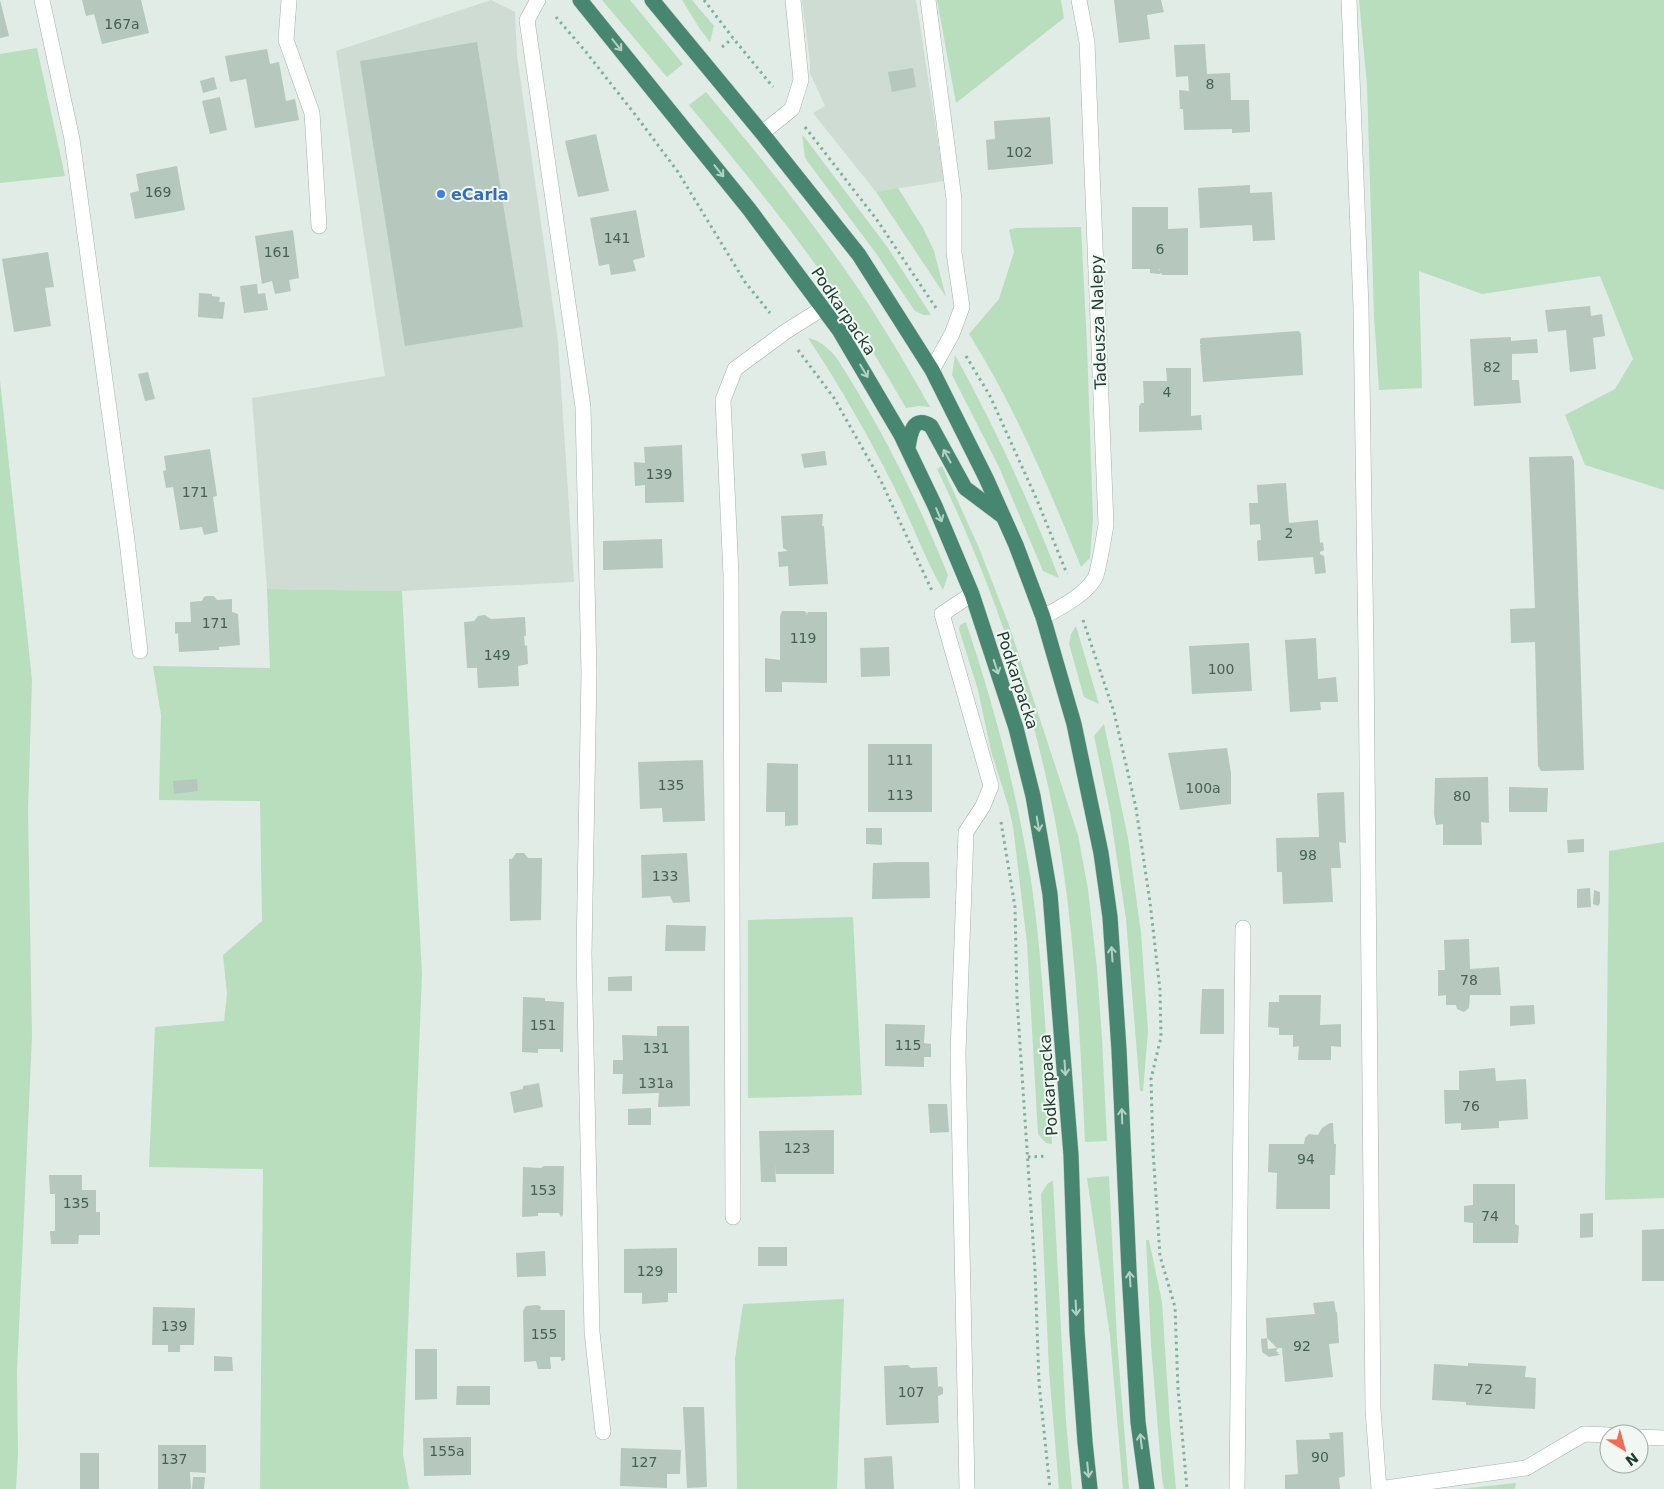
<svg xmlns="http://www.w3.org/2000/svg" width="1664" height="1489" font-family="'DejaVu Sans',sans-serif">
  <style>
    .built { fill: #cedcd4 }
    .green { fill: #b8debe }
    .building { fill: #b6c7be }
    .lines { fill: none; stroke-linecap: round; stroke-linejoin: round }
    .service-casing { stroke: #a3b4ac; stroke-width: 16 }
    .minor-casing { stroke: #a3b4ac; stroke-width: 16 }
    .trunk-casing { stroke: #c1c9c6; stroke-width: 16 }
    .path { stroke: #7fb19c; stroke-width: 3; stroke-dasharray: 2.5 4; stroke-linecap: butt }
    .service { stroke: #fff; stroke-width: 15 }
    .minor { stroke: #fff; stroke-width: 15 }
    .trunk { stroke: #478671; stroke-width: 15 }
    .oneway { stroke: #b6d0c6 }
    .shop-dot { fill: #3f7fe0; stroke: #f1f8f4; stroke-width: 2 }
    .labels { text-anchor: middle; stroke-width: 4; stroke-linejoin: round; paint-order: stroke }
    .number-label { font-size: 14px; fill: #466055 }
    .shop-label { font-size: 16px; font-weight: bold; fill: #366cbe; stroke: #f1f8f4; text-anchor: start }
    .street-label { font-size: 16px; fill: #203d32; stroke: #f1f8f4 }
  </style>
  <rect width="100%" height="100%" fill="#e0ece5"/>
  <path class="built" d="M491 0 515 12 517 56 558 341 574 582 402 591 267 589 252 398 385 376 336 51Z
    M802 0H916L944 181 876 192 813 113 825 106 810 73V62Z"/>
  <path class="green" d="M602 0H630L683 64 667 77Z
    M682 0H692L714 26 710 42 700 29Z
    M937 0H1061L1064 18 956 103Z
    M1359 0H1664V490L1585 465 1565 415 1615 389 1633 359 1600 276 1482 294 1419 271 1422 388 1379 390 1374 316 1367 85Z
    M37 48 65 176 0 183V54Z
    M706 92C755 150 803 209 846 271 877 315 904 361 930 407L919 406 906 408C882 366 857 325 830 285 786 222 738 164 689 105Z
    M802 134 888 248 931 315H924L915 311 875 252 805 158Z
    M898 188 923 228 934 251 946 297 876 192Z
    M1081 227 1087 345 1093 519 1090 558 1081 567C1049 488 1015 407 969 334L999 299 1014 252 1009 230 1016 228Z
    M808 338C821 341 827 347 836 357 880 425 917 499 948 575L943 590C925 559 913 525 897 493 871 440 841 388 808 338Z
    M955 355C995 427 1029 501 1059 578L1043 571 999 467 952 375Z
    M0 380 32 680 28 812 32 1036 17 1372 18 1454 16 1489H0Z
    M942 466 979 548 1009 625 1078 835 1088 889 1097 969 1102 1038 1107 1141 1085 1142C1081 1050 1076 958 1063 867 1042 728 998 595 937 469Z
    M267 589 402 591 422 974 403 1454 409 1489H260L263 1169 149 1167 155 1027 224 1021 227 994 223 955 262 921 260 801 159 800 161 715 153 666 270 668Z
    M966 622C995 709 1018 796 1032 887 1044 972 1047 1059 1052 1144L1046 1143 1038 1134 1027 943 1013 826 1008 805 991 751 978 690 959 629 960 625Z
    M1076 626 1099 704 1084 697 1069 644 1071 634Z
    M1104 724 1128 838 1141 933 1148 1031 1143 1091H1140L1126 919 1110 812 1094 736Z
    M1664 842V1198L1605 1200 1609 851Z
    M853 917 862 1095 748 1098V920Z
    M1109 1176 1117 1340 1129 1489H1123L1110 1336 1087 1178Z
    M1053 1181 1066 1421 1072 1489H1059L1049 1370 1041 1194 1048 1183Z
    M1146 1240H1149L1162 1302 1170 1425 1176 1489H1164L1162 1478 1151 1345Z
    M844 1299 837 1489H737L735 1359 743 1304Z
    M1516 1483 1515 1489H1460Z"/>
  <path class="building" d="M0 0 9 36 0 38Z
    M82 0H141L149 33 102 44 94 14 86 16Z
    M1114 0H1161L1164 12 1147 15 1150 39 1119 43Z
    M477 42 523 327 405 346 360 61Z
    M1205 44 1207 74 1230 73 1231 100H1249L1250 132 1232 133V129L1184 130 1183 109H1180L1179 90 1189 91 1188 76 1176 77 1174 45Z
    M267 49 270 64 279 62 286 101 295 99 299 120 255 128 246 79 230 82 225 56Z
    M913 68 916 87 892 92 888 72Z
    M214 77 217 89 203 93 200 81Z
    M220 97 227 130 210 134 202 101Z
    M1050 117 1053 164 988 170 986 140 995 139 994 121Z
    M596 134 609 191 578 197 565 141Z
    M177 166 185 210 135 219 130 193 139 191 136 174Z
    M1250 185V193L1272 192 1275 240 1253 241 1252 225 1200 228 1198 188Z
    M1132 207H1168V229L1188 228V275H1162L1160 269H1158L1161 270V273L1159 274 1150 273V269H1132Z
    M636 210 645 257 633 260 636 271 611 275 609 264 599 266 590 218Z
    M293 230 299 278 289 280 291 291 275 294 272 281 262 284 255 236Z
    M48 252 54 287 45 288 51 326 14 332 2 259Z
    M257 284 258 294 265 293 268 310 244 313 240 286Z
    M199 293 212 294V296L220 297 219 302H225L223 319 198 317Z
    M1590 306 1591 316 1602 314 1605 336 1593 338 1596 369 1570 372 1566 330 1548 332 1545 310Z
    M1299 331 1301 334 1303 375 1203 382 1200 345H1202L1200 344V339L1202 338Z
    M1511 337V341L1537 339 1538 353 1512 354V380H1519L1521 403 1474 406 1470 339Z
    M1166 368H1191V416L1201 415 1202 430 1139 432V406L1141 403H1144L1143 381H1167Z
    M148 372 155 399 145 401 138 374Z
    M682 445 684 502 645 503V485L635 486 634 462 645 463 644 447Z
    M210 449 217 496 213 497 218 532 204 535 202 527 180 530 173 487 166 488 163 471 166 470 164 456Z
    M825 451 827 465 804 468 801 454Z
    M1572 456 1574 461 1584 770 1541 771 1538 766 1535 642 1511 643 1510 609 1535 608 1529 457Z
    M1286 483 1289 523 1318 520 1320 543 1323 542 1324 550 1320 552V554L1324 556 1326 573 1315 574 1313 557 1258 561 1257 542 1258 540H1261L1260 524 1250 525 1249 503H1258L1257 485Z
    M823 514 822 526H824L828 584 789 586 788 566 779 567 778 552 788 551 783 548 781 516Z
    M662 539 663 568 603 570V541Z
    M206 596H214L217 600 232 599V612L238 614 240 645 219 647V650L179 652 178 633 176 634 175 633V622H191L190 602 202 601 204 597Z
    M782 611H804L807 613 806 617 808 612H827V683L782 682V692H765V658L780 660V616Z
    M485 615 491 619 525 617 526 636H524L525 646 527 645 528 664 518 666 519 686 478 688 477 668H467L464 622 474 621 478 616Z
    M1316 638 1318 679 1336 677 1338 702H1320L1321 710 1290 712 1285 640Z
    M1249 643 1252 691 1192 694 1189 646Z
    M889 647 890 676 861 677 860 648Z
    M868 744H932V812H868Z
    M1227 748 1231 773V804L1180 810 1168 753Z
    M703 760 705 821 663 822 662 808 640 809 638 762Z
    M767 763 798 764V825L785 826V812H766Z
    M1488 777 1489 823 1481 822 1482 845H1443V824L1436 825 1434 814 1435 778Z
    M197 779 198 791 174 794 173 781Z
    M1509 787 1548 788 1547 812H1509Z
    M1344 792 1346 843 1339 842 1341 868H1331L1333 902 1283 904 1282 872H1277L1276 838 1319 837 1317 793Z
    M866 828H882V845L866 844Z
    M1584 839V852L1568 853 1567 840Z
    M516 853H524L528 858H542L541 920 510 921 509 859H512Z
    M687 853 690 902 673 903 670 896 642 898 641 855Z
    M898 862H929L930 898 872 899 873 863Z
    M1590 888 1591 907 1577 908V889Z
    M1594 890 1600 892V903L1598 906 1593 904Z
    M666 925 706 926 705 951H665Z
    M1469 939 1470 969 1499 967 1501 995H1470L1469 1008 1464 1012 1457 1009 1456 1005H1446V995L1438 996V970H1445L1444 940Z
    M632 976V991H608V977Z
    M1202 989H1224V1034H1200Z
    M1279 995H1321L1320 1025 1341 1024V1047L1331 1046V1060H1298L1299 1046 1293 1047V1035H1279V1028L1268 1027 1269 1002H1279Z
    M523 997 545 998V1001L564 1002 563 1052H560V1049H538V1053L522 1052Z
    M1534 1005 1535 1024 1510 1026V1006Z
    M885 1024 925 1025 924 1043 931 1044V1057H924V1067L885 1066Z
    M657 1026H689L690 1106 658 1107 659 1093 622 1094 623 1074H613V1060H623L622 1035 657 1036Z
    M1495 1068 1496 1081 1526 1079 1528 1119 1499 1121V1128L1461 1130V1123L1445 1124 1444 1090H1459V1071Z
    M539 1083 543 1107 514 1113 510 1092 523 1089V1086Z
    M928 1104H947L949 1132 930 1133Z
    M651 1108V1125H628V1109Z
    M1330 1123H1333L1334 1144H1336L1335 1175H1330V1209H1276L1277 1175V1173L1268 1172 1269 1144H1304L1305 1138 1309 1134 1318 1135 1322 1128Z
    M834 1130V1174H776L775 1165 776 1182H761L759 1131Z
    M544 1166H564L563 1215 561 1217 559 1213H538V1216L522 1217 523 1167 541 1168Z
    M49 1175H82V1190H96V1212H100V1235H79L78 1244H51L50 1231H55V1194H50Z
    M1473 1184H1515V1224L1519 1226 1518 1243H1473V1223L1464 1222V1206L1473 1205Z
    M1593 1213V1237L1580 1238V1214Z
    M1664 1229V1281H1642V1230Z
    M758 1247H787V1266H758Z
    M677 1248V1293H668V1302L642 1304V1293H624V1249Z
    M545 1251 546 1276 517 1277 516 1253Z
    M1334 1301 1336 1312H1337L1339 1343 1329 1344 1333 1377 1285 1382 1282 1348H1277L1267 1338 1266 1318 1315 1314 1313 1303Z
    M538 1305 541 1307 540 1310H565V1360L561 1361V1357H550L551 1369H538L536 1361 524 1362 523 1311 526 1306Z
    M153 1307 195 1308 194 1345H180V1352H168V1345H152Z
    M1267 1338 1268 1349 1278 1348 1276 1351 1279 1353H1277L1280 1355 1269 1357 1262 1352 1261 1339Z
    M415 1349H437V1399L415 1400Z
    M214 1356 232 1357 233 1371H214Z
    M1468 1363 1526 1366 1525 1377 1536 1378 1535 1409 1466 1405V1402L1432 1400 1434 1364 1468 1366Z
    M908 1365 911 1368 937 1367 938 1387 941 1386 943 1388V1394L938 1396 939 1423 886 1425 884 1366Z
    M457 1386H490V1405H456Z
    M683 1407H704L707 1487 687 1488Z
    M1343 1432 1345 1476 1339 1478 1340 1489H1285V1475L1298 1474 1296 1440 1330 1439 1329 1433Z
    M471 1437V1475L424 1476 423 1438Z
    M158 1445H206V1473L190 1472 191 1489H158Z
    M621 1448 681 1450 680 1474H667V1488L620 1486Z
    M80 1453H99V1489H80Z
    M892 1456 894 1489H865L864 1458Z
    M193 1477H205L204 1489H192Z"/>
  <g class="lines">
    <defs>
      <path id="service" d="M42 0 72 139 127 541 140 651
        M289 0 286 40 312 113 319 226
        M538 0 527 20 583 407 589 673 584 954 592 1332 603 1432
        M928 0 954 199V253L962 307 952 334 932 370
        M1349 0 1361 307 1366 653 1373 1410 1379 1489 1526 1468 1584 1434 1609 1435
        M762 133 792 109 801 80 793 0
        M733 1217 731 575 723 400 735 369 785 332 823 308
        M1639 1437 1664 1438
        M967 1489 958 1053 966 832 983 806 991 786 942 614 972 594
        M1237 1489 1243 928"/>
      <path id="minor" d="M1043 617C1061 607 1084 596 1095 578 1099 570 1104 535 1106 525L1087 42 1079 0"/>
      <path id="trunk" d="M580 0 749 209 839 330 901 435 935 506 972 594 1016 728 1033 796 1050 894 1071 1155 1077 1332 1085 1442 1090 1489
        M652 0 762 133 859 255 932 370 986 478 1016 545 1043 617 1074 724 1101 853 1110 917 1119 1050 1129 1271 1138 1422 1147 1489
        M908 448C910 436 912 414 931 426L965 488 1001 515"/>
    </defs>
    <use href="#service" class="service-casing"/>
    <use href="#minor" class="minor-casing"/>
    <use href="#trunk" class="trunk-casing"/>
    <path class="path" d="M704 0 733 38 773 87
      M556 17 586 52 637 117 678 172 745 282 770 313
      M722 47 733 38
      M805 127 877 220 936 308
      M798 350 834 398 881 481 933 593
      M966 356 990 396 1037 500 1067 574
      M1083 620 1114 712 1136 808 1150 902 1160 990 1161 1037 1151 1079 1153 1151 1160 1256 1175 1307 1178 1389 1187 1489
      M1001 822 1015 907 1017 999 1035 1270 1039 1383 1050 1489
      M1028 1157 1047 1156"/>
    <use href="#service" class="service"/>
    <use href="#minor" class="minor"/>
    <use href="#trunk" class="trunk"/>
  </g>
  <defs><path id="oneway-shaft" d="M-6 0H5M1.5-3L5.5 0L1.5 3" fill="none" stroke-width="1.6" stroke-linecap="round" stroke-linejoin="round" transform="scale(1.25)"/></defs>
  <g class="oneway">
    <use href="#oneway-shaft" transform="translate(617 45) rotate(51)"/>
    <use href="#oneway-shaft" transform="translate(719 171) rotate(51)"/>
    <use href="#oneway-shaft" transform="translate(864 371) rotate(59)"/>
    <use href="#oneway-shaft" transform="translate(947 456) rotate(-119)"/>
    <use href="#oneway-shaft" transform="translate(939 515) rotate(67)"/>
    <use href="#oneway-shaft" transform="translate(996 667) rotate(72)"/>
    <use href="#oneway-shaft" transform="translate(1038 824) rotate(80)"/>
    <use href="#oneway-shaft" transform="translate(1112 954) rotate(-94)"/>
    <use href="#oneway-shaft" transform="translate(1065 1068) rotate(86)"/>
    <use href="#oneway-shaft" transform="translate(1122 1116) rotate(-92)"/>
    <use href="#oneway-shaft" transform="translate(1130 1279) rotate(-94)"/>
    <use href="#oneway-shaft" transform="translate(1076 1308) rotate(87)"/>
    <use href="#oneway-shaft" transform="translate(1141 1441) rotate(-97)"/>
    <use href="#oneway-shaft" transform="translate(1088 1470) rotate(84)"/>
  </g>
  <circle class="shop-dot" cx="441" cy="194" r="5"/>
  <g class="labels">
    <g class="number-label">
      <text x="122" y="29">167a</text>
      <text x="1210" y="89">8</text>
      <text x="1019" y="157">102</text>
      <text x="158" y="197">169</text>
      <text x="617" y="243">141</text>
      <text x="1160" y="254">6</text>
      <text x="277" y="257">161</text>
      <text x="1492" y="372">82</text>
      <text x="1167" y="397">4</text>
      <text x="659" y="479">139</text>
      <text x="195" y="497">171</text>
      <text x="1289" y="538">2</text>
      <text x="215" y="628">171</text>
      <text x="803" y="643">119</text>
      <text x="497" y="660">149</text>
      <text x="1221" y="674">100</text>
      <text x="900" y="765">111</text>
      <text x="671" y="790">135</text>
      <text x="1203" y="793">100a</text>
      <text x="900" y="800">113</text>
      <text x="1462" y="801">80</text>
      <text x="1308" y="860">98</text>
      <text x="665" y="881">133</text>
      <text x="1469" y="985">78</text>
      <text x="543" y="1030">151</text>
      <text x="908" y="1050">115</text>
      <text x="656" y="1053">131</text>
      <text x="656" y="1088">131a</text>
      <text x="1471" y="1111">76</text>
      <text x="797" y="1153">123</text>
      <text x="1306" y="1164">94</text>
      <text x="543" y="1195">153</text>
      <text x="76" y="1208">135</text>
      <text x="1490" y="1221">74</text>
      <text x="650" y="1276">129</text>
      <text x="174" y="1331">139</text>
      <text x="544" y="1339">155</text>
      <text x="1302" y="1351">92</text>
      <text x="1484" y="1394">72</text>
      <text x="911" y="1397">107</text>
      <text x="447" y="1456">155a</text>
      <text x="1320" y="1462">90</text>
      <text x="174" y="1464">137</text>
      <text x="644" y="1467">127</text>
    </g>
    <g class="shop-label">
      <text x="451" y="200">eCarla</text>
    </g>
    <g class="street-label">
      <text transform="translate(844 311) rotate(56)" y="6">Podkarpacka</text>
      <text transform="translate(1098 322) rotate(-92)" y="6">Tadeusza Nalepy</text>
      <text transform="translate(1018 680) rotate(72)" y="6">Podkarpacka</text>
      <text transform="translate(1048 1085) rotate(-94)" y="6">Podkarpacka</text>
    </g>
  </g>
  <g transform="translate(1624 1449) rotate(143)"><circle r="24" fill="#f1f8f4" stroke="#9dada6"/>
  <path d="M0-4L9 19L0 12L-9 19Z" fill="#f86953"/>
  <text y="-8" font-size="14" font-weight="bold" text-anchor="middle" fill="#203d32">N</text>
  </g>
</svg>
